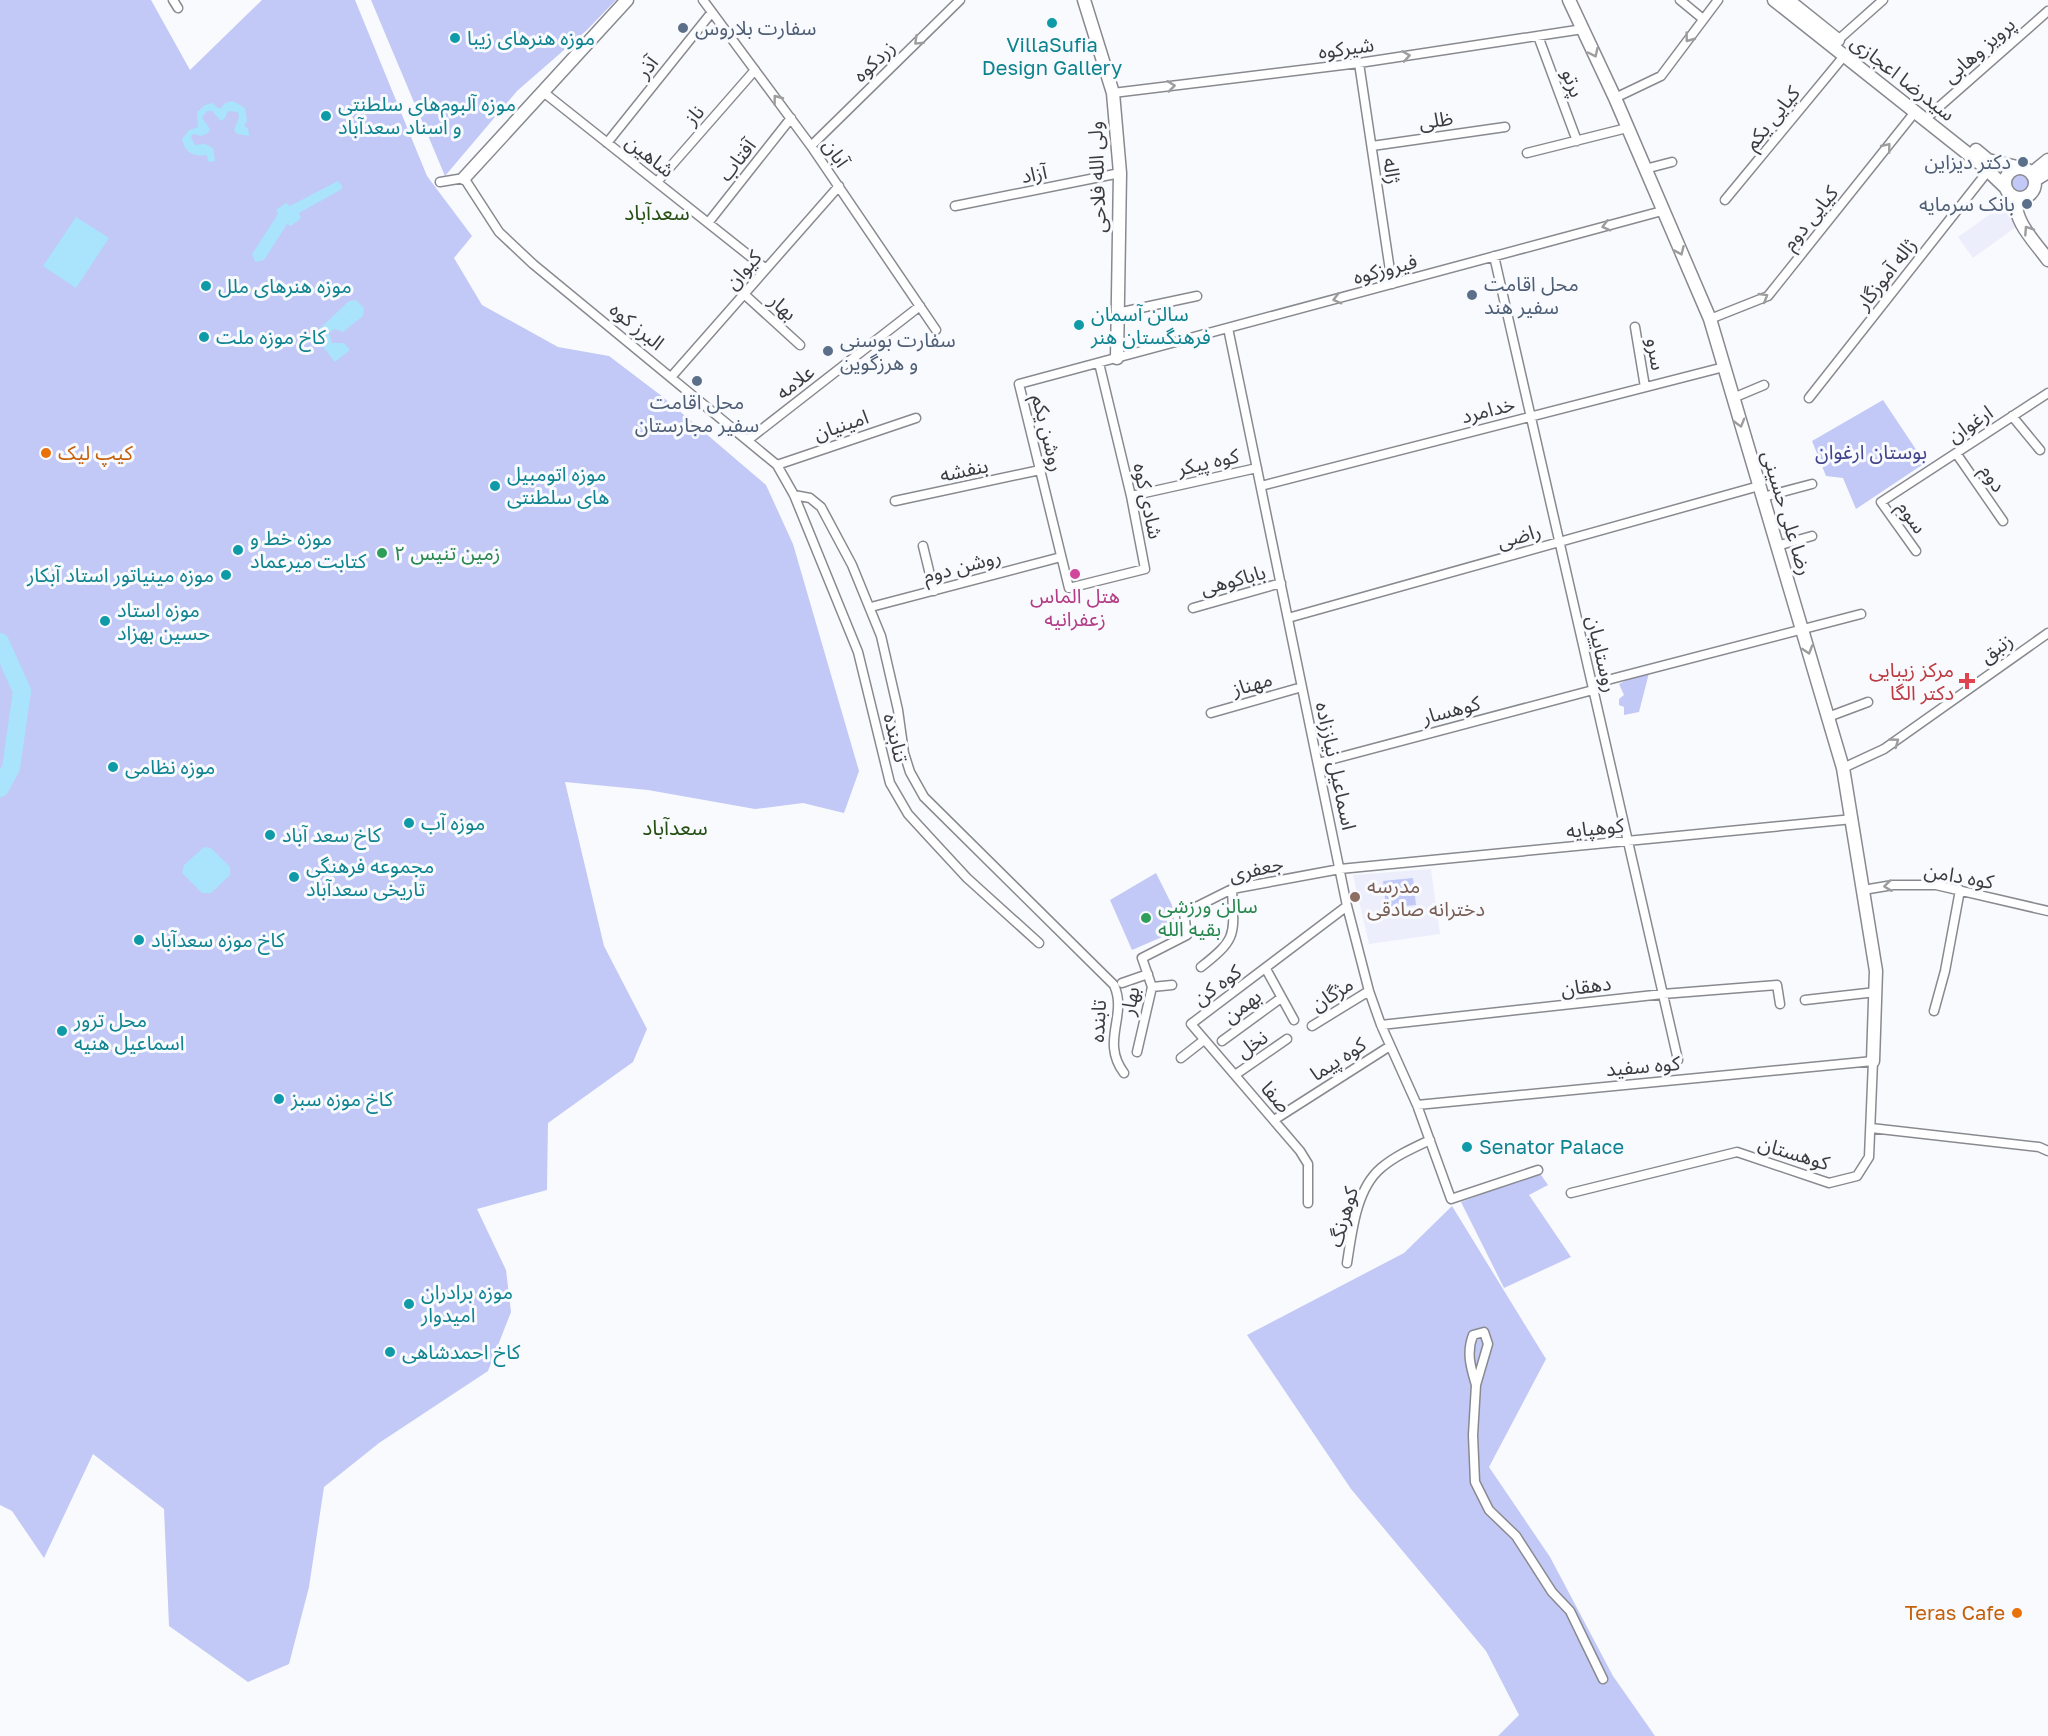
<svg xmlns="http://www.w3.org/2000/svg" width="2048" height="1736" font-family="'Golos Text','Noto Sans Arabic',sans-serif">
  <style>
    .built { fill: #eceefc }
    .green { fill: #c2c9f6 }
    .water { fill: #a9e3fc }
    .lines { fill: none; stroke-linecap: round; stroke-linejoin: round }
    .river { stroke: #a9e3fc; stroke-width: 18 }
    .street-casing { stroke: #898a90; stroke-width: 11 }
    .secondary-casing { stroke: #898a90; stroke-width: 15 }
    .street { stroke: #fff; stroke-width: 8 }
    .secondary { stroke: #fff; stroke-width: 12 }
    .oneway { stroke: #9d9d9e }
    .culture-dot { fill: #0f9aa8; stroke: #f9fafe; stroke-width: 2 }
    .service-dot { fill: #5c6f8a; stroke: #f9fafe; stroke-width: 2 }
    .food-dot { fill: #e8710a; stroke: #f9fafe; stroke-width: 2 }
    .leisure-dot { fill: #2e9e5b; stroke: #f9fafe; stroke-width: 2 }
    .hotel-dot { fill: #d1479c; stroke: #f9fafe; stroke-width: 2 }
    .health-dot { fill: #e0444e; stroke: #f9fafe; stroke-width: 2 }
    .education-dot { fill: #8d6e63; stroke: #f9fafe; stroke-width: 2 }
    .labels { text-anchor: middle; stroke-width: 6; stroke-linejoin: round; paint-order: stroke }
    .service-label { font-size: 20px; fill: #4e5e75; stroke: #f9fafe; text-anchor: start }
    .culture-label { font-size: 20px; fill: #0d838f; stroke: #f9fafe; text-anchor: start }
    .street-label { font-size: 20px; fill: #3b3b3e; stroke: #f9fafe }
    .park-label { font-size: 20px; fill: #41448b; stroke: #f9fafe }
    .food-label { font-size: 20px; fill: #c56008; stroke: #f9fafe; text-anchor: start }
    .leisure-label { font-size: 20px; fill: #27864d; stroke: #f9fafe; text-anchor: start }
    .hotel-label { font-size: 20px; fill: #b23c85; stroke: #f9fafe }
    .health-label { font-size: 20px; fill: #be3a42; stroke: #f9fafe; text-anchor: end }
    .education-label { font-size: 20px; fill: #785e54; stroke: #f9fafe; text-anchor: start }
    .neighbourhood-label { font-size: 21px; fill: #244e12; stroke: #f9fafe }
  </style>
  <rect width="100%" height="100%" fill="#f9fafe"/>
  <path class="built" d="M2003 205 2016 227 1973 258 1958 237Z
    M1431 869 1440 934 1369 944 1353 875Z"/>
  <path class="green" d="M0 0H151L190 70 262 0H355L427 176 472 236 454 258 482 305 558 347 609 356 663 397 766 485 793 544 859 771 844 813 803 803 755 809 648 790 565 782 604 946 647 1029 633 1062 548 1123 547 1190 477 1209 506 1270 511 1312 488 1371 379 1443 324 1487 309 1587 289 1664 248 1682 169 1626 164 1509 93 1454 44 1558 12 1511 0 1505Z
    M371 0H616L587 30 517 91 445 176Z
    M2007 183a12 12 0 1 1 24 0a12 12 0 1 1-24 0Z
    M1883 400 1925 463 1856 509 1843 478 1826 476 1812 441Z
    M1650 669 1639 712 1624 715V707L1619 705V699L1624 695 1619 684Z
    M1156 873 1172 905 1176 931 1132 950 1110 900Z
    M1413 878 1416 905 1386 908 1383 881Z
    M1539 1172 1548 1185 1529 1195 1571 1257 1504 1288 1461 1202Z
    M1452 1206 1546 1359 1489 1467 1550 1557 1613 1676 1655 1736H1498L1519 1715 1486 1651 1351 1489 1247 1335 1404 1253Z"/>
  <path class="water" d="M233 101 245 108 247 121 244 126 248 128 249 136 237 134 234 130 239 117 238 112 228 111 225 118 221 121 212 111H207L202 118 210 129 208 133 201 136 193 134 191 137 195 145 205 144 213 148 215 161 211 162 208 161 207 155C194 157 185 153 182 139L189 130 198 127 197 112 205 105 212 103 220 109 225 103Z
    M338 181 342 186V189L299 213 301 218 291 226 287 224 264 260 255 262 252 254 278 214 276 210 286 203 290 206Z
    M76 217 109 238 76 288 43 266Z
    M356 300 364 308 363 316 343 332 335 329 329 333 332 343H344L350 350 335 362 317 339 316 332 349 301Z
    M204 847 211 848 230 867V875L211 893H202L182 873 184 865Z"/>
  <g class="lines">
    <path class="river" d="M0 642 22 691 11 768 0 788"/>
    <defs>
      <path id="street" d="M173 0 178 8
        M703 0 811 146 936 330
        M1680 0 1703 19
        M1538 36 1577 141
        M1838 40 1883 0
        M1359 63 1392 284
        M542 91 766 269
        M1113 93 1359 63 1583 29
        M1615 98 1661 76 1718 0
        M1931 114 2048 11
        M607 143 712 12
        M811 146 960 0
        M1372 146 1505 127
        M1527 153 1627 128
        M1645 169 1672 162
        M440 182 464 178 499 232 533 264 777 465 794 495 858 652 890 783 908 814 930 838 967 878 1039 943
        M657 182 755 70
        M1725 200 1844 56
        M955 206 1120 173
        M708 223 791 118
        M1494 256 1678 1060
        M744 294 800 345
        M1117 313 1197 296
        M1710 319 1768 296 1915 112
        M1635 327 1645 387
        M1228 328 1347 906 1369 991 1381 1025 1417 1105 1451 1199 1538 1170
        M1099 363 1131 496 1145 569 1069 588 1019 384C1234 326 1448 269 1662 211
        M672 376 839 186
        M1733 398 1764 385
        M1809 398 1988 171
        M2012 416 2040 450
        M748 440 920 306
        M1956 453 2003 521
        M777 465 916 418
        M1261 486 1724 367
        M794 495 810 498 821 507 852 565 881 636 898 710 904 753 910 772 924 797 1114 985C1128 1016 1100 1041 1124 1073
        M1131 496 1257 468
        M1763 497 1812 484
        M895 501 1040 470
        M923 546 934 591
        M1777 546 1812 536
        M1916 551 1881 502 2048 393
        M871 607 1061 557
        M1193 608 1281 583
        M1288 618 1759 486
        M1592 684 1861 614
        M1211 713 1302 687
        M1828 717 1868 702
        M1318 763 1593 690
        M1843 768 1884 749 2048 633
        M1863 890 1893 885H1936L2048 911
        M1201 967C1238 938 1234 935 1232 889
        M1266 969 1294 1020
        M1122 983 1148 974
        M1152 987 1172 985
        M1805 1000 1876 992
        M1934 1011 1945 971 1960 890
        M1381 1025 1663 994 1777 985 1780 1004
        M1312 1026 1369 991
        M1222 1041 1281 998
        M1137 1052 1152 987 1142 958 1187 935 1184 913 1232 889 1340 869 1853 819
        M1181 1058 1204 1040
        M1235 1075 1287 1039
        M1417 1105 1873 1061 1869 1157 1857 1176 1829 1183 1737 1152 1571 1193
        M1274 1120 1390 1046
        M1871 1128 2039 1147 2048 1151
        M1308 1203V1164L1300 1151 1191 1024 1347 906
        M1347 1263C1352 1232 1356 1189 1381 1168 1395 1156 1413 1148 1430 1140
        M1476 1385C1471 1368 1466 1353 1473 1335L1484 1332 1488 1344 1476 1385 1473 1435 1475 1482 1489 1510 1516 1536 1552 1592 1570 1611 1603 1679"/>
      <path id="secondary" d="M1084 0 1113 93 1120 173 1117 358
        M1569 0 1615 98 1710 319 1843 768 1876 971 1873 1061
        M1774 0 1982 165 2006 188
        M1788 0 1838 40
        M1976 150 1988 160 2021 168
        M2005 183a15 15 0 1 1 30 0a15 15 0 1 1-30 0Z
        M2032 173 2048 160
        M464 178 627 0
        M2035 180 2048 172
        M2017 198C2011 219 2036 243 2048 260"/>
    </defs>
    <use href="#street" class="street-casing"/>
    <use href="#secondary" class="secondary-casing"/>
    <use href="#street" class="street"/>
    <use href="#secondary" class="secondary"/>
  </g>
  <defs><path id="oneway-chevron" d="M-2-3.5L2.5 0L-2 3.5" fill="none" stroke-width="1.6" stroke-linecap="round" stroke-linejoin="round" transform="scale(1.5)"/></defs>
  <g class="oneway">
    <use href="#oneway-chevron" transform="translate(1689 38) rotate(127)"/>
    <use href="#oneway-chevron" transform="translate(918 41) rotate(136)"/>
    <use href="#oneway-chevron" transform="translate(1594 53) rotate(65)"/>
    <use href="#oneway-chevron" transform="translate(1406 56) rotate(-9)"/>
    <use href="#oneway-chevron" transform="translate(1171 86) rotate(-7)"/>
    <use href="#oneway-chevron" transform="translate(777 99) rotate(-127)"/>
    <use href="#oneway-chevron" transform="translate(1887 147) rotate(-51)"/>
    <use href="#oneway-chevron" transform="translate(1606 226) rotate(165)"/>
    <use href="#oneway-chevron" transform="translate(2028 230) rotate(-124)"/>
    <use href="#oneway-chevron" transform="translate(1680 251) rotate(66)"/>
    <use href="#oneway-chevron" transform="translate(1764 297) rotate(-30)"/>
    <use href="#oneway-chevron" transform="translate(1337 299) rotate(165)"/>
    <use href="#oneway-chevron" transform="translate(1740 423) rotate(74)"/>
    <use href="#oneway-chevron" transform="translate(1808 650) rotate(73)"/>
    <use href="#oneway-chevron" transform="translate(1895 742) rotate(-36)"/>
    <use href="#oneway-chevron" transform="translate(1888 886) rotate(173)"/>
  </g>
  <g class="culture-dot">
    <circle cx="1052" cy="23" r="6"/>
    <circle cx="455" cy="38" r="6"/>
    <circle cx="326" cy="116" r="6"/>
    <circle cx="206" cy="286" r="6"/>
    <circle cx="1079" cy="325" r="6"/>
    <circle cx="204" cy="337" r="6"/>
    <circle cx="495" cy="486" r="6"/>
    <circle cx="238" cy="550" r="6"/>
    <circle cx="226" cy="575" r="6"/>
    <circle cx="105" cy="621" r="6"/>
    <circle cx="113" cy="767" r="6"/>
    <circle cx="409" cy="823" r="6"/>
    <circle cx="270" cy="835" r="6"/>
    <circle cx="294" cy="877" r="6"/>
    <circle cx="139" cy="940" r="6"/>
    <circle cx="62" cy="1031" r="6"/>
    <circle cx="279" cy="1099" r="6"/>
    <circle cx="1467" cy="1147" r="6"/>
    <circle cx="409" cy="1304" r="6"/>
    <circle cx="390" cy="1352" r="6"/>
  </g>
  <g class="service-dot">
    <circle cx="683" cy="28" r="6"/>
    <circle cx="2023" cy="162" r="6"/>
    <circle cx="2027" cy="204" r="6"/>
    <circle cx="1472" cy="295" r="6"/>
    <circle cx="828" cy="351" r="6"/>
    <circle cx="697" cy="381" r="6"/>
  </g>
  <g class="food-dot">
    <circle cx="46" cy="453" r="6"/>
    <circle cx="2017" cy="1613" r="6"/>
  </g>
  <g class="leisure-dot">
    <circle cx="382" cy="553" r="6"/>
    <circle cx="1146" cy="918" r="6"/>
  </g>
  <circle class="hotel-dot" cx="1075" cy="574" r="6"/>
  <path class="health-dot" d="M1964 672h6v6h6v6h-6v6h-6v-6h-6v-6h6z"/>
  <circle class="education-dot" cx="1355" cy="897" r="6"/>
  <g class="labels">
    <g class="service-label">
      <text x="695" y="35">سفارت بلاروس</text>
      <text x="2011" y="169" text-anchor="end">دکتر دیزاین</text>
      <text x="2015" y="211" text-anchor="end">بانک سرمایه</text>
      <text x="1484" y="291">محل اقامت<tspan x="1484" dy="23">سفیر هند</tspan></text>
      <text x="840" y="347">سفارت بوسنی<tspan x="840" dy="23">و هرزگوین</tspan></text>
      <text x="697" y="409" text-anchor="middle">محل اقامت<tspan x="697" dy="23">سفیر مجارستان</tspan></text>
    </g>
    <g class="culture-label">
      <text x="467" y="45">موزه هنرهای زیبا</text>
      <text x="1052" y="52" text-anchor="middle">VillaSufia<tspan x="1052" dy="23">Design Gallery</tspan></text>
      <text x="338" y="111">موزه آلبوم‌های سلطنتی<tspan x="338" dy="23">و اسناد سعدآباد</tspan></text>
      <text x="218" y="293">موزه هنرهای ملل</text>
      <text x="1091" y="321">سالن آسمان<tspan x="1091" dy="23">فرهنگستان هنر</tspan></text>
      <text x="216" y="344">کاخ موزه ملت</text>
      <text x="507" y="481">موزه اتومبیل<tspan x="507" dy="23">های سلطنتی</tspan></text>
      <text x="250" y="545">موزه خط و<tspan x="250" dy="23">کتابت میرعماد</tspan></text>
      <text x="214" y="582" text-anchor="end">موزه مینیاتور استاد آبکار</text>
      <text x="117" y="617">موزه استاد<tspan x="117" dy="23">حسین بهزاد</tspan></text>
      <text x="125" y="774">موزه نظامی</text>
      <text x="421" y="830">موزه آب</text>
      <text x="282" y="842">کاخ سعد آباد</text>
      <text x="306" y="873">مجموعه فرهنگی<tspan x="306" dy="23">تاریخی سعدآباد</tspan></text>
      <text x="151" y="947">کاخ موزه سعدآباد</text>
      <text x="74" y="1027">محل ترور<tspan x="74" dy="23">اسماعیل هنیه</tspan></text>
      <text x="291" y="1106">کاخ موزه سبز</text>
      <text x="1479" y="1154">Senator Palace</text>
      <text x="421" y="1299">موزه برادران<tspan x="421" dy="23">امیدوار</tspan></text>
      <text x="402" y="1359">کاخ احمدشاهی</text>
    </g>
    <g class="street-label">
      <text transform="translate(1346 48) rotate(-8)" y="7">شیرکوه</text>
      <text transform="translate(1979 50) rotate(-41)" y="7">پرویز وهابی</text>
      <text transform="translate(874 61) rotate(-44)" y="7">زردکوه</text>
      <text transform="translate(647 67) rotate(-51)" y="7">آذر</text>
      <text transform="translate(1903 78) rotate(38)" y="7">سیدرضا اعجازی</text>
      <text transform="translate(1573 83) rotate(70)" y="7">پرتو</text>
      <text transform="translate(694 115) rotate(-48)" y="7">ناز</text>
      <text transform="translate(1772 118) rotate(-51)" y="7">کیایی یکم</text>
      <text transform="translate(1436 120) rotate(-8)" y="7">ظلی</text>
      <text transform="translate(836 153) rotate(56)" y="7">آبان</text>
      <text transform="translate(650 156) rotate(38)" y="7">شاهین</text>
      <text transform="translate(737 160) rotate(-52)" y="7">آفتاب</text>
      <text transform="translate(1392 171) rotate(82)" y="7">ژاله</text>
      <text transform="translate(1034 174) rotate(-11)" y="7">آزاد</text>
      <text transform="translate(1097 177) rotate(-92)" y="7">ولی‌ الله فلاحی</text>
      <text transform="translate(1810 218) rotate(-51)" y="7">کیایی دوم</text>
      <text transform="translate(1385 269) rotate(-15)" y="7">فیروزکوه</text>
      <text transform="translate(743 270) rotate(-49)" y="7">کیوان</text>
      <text transform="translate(1886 274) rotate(-52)" y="7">ژاله آموزگار</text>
      <text transform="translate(783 307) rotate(42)" y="7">بهار</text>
      <text transform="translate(637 326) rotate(39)" y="7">البرز کوه</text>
      <text transform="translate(1656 354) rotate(81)" y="7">سرو</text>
      <text transform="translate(795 382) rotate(-38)" y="7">علامه</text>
      <text transform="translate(1488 410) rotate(-14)" y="7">خدامرد</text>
      <text transform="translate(1970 424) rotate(-34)" y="7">ارغوان</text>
      <text transform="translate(841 425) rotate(-19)" y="7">امینیان</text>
      <text transform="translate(1048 433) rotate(76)" y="7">روشن یکم</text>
      <text transform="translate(1208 462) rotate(-13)" y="7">کوه پیکر</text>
      <text transform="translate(964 470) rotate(-12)" y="7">بنفشه</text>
      <text transform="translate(1993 478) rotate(56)" y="7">دوم</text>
      <text transform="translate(1148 501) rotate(78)" y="7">شادی کوه</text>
      <text transform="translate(1787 513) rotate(73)" y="7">رضا علی حسینی</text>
      <text transform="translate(1912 517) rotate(54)" y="7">سوم</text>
      <text transform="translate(1519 536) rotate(-16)" y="7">راضی</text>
      <text transform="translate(962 566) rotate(-15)" y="7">روشن دوم</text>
      <text transform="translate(1233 580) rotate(-15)" y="7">باباکوهی</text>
      <text transform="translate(1996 648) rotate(-35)" y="7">زنبق</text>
      <text transform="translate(1602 654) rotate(77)" y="7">روستاییان</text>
      <text transform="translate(1252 684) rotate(-16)" y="7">مهناز</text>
      <text transform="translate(1451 710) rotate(-15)" y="7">کوهسار</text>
      <text transform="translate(896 738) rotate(76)" y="7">تنابنده</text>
      <text transform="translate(1336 766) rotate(78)" y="7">اسماعیل نیاززاده</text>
      <text transform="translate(1595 828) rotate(-6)" y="7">کوهپایه</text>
      <text transform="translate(1256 869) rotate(-13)" y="7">جعفری</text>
      <text transform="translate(1959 876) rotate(10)" y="7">کوه دامن</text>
      <text transform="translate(1217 985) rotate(-36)" y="7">کوه کن</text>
      <text transform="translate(1586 986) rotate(-7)" y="7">دهقان</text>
      <text transform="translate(1332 994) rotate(-32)" y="7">مژگان</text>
      <text transform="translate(1130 1001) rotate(-79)" y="7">بهار</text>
      <text transform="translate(1242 1006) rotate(-37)" y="7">بهمن</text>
      <text transform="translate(1098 1021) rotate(-87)" y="7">تابنده</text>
      <text transform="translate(1252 1044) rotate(-35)" y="7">نخل</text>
      <text transform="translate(1338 1059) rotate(-33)" y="7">کوه پیما</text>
      <text transform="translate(1643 1066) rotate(-5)" y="7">کوه سفید</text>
      <text transform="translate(1276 1097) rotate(49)" y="7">صفا</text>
      <text transform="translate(1794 1153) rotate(17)" y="7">کوهستان</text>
      <text transform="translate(1343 1217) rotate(-74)" y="7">کوهرنگ</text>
    </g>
    <g class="park-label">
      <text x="1871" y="459">بوستان ارغوان</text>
    </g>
    <g class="food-label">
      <text x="58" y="460">کیپ لیک</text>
      <text x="2005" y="1620" text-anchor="end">Teras Cafe</text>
    </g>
    <g class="leisure-label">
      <text x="394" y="560">زمین تنیس ۲</text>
      <text x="1158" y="913">سالن ورزشی<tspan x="1158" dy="23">بقیه الله</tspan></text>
    </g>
    <g class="hotel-label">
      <text x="1075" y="603">هتل الماس<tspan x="1075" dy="23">زعفرانیه</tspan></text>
    </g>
    <g class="health-label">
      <text x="1954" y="677">مرکز زیبایی<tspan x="1954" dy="23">دکتر الگا</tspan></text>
    </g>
    <g class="education-label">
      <text x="1367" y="893">مدرسه<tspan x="1367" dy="23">دخترانه صادقی</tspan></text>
    </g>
    <g class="neighbourhood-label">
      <text x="657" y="220">سعدآباد</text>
      <text x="675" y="835">سعدآباد</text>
    </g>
  </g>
</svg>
